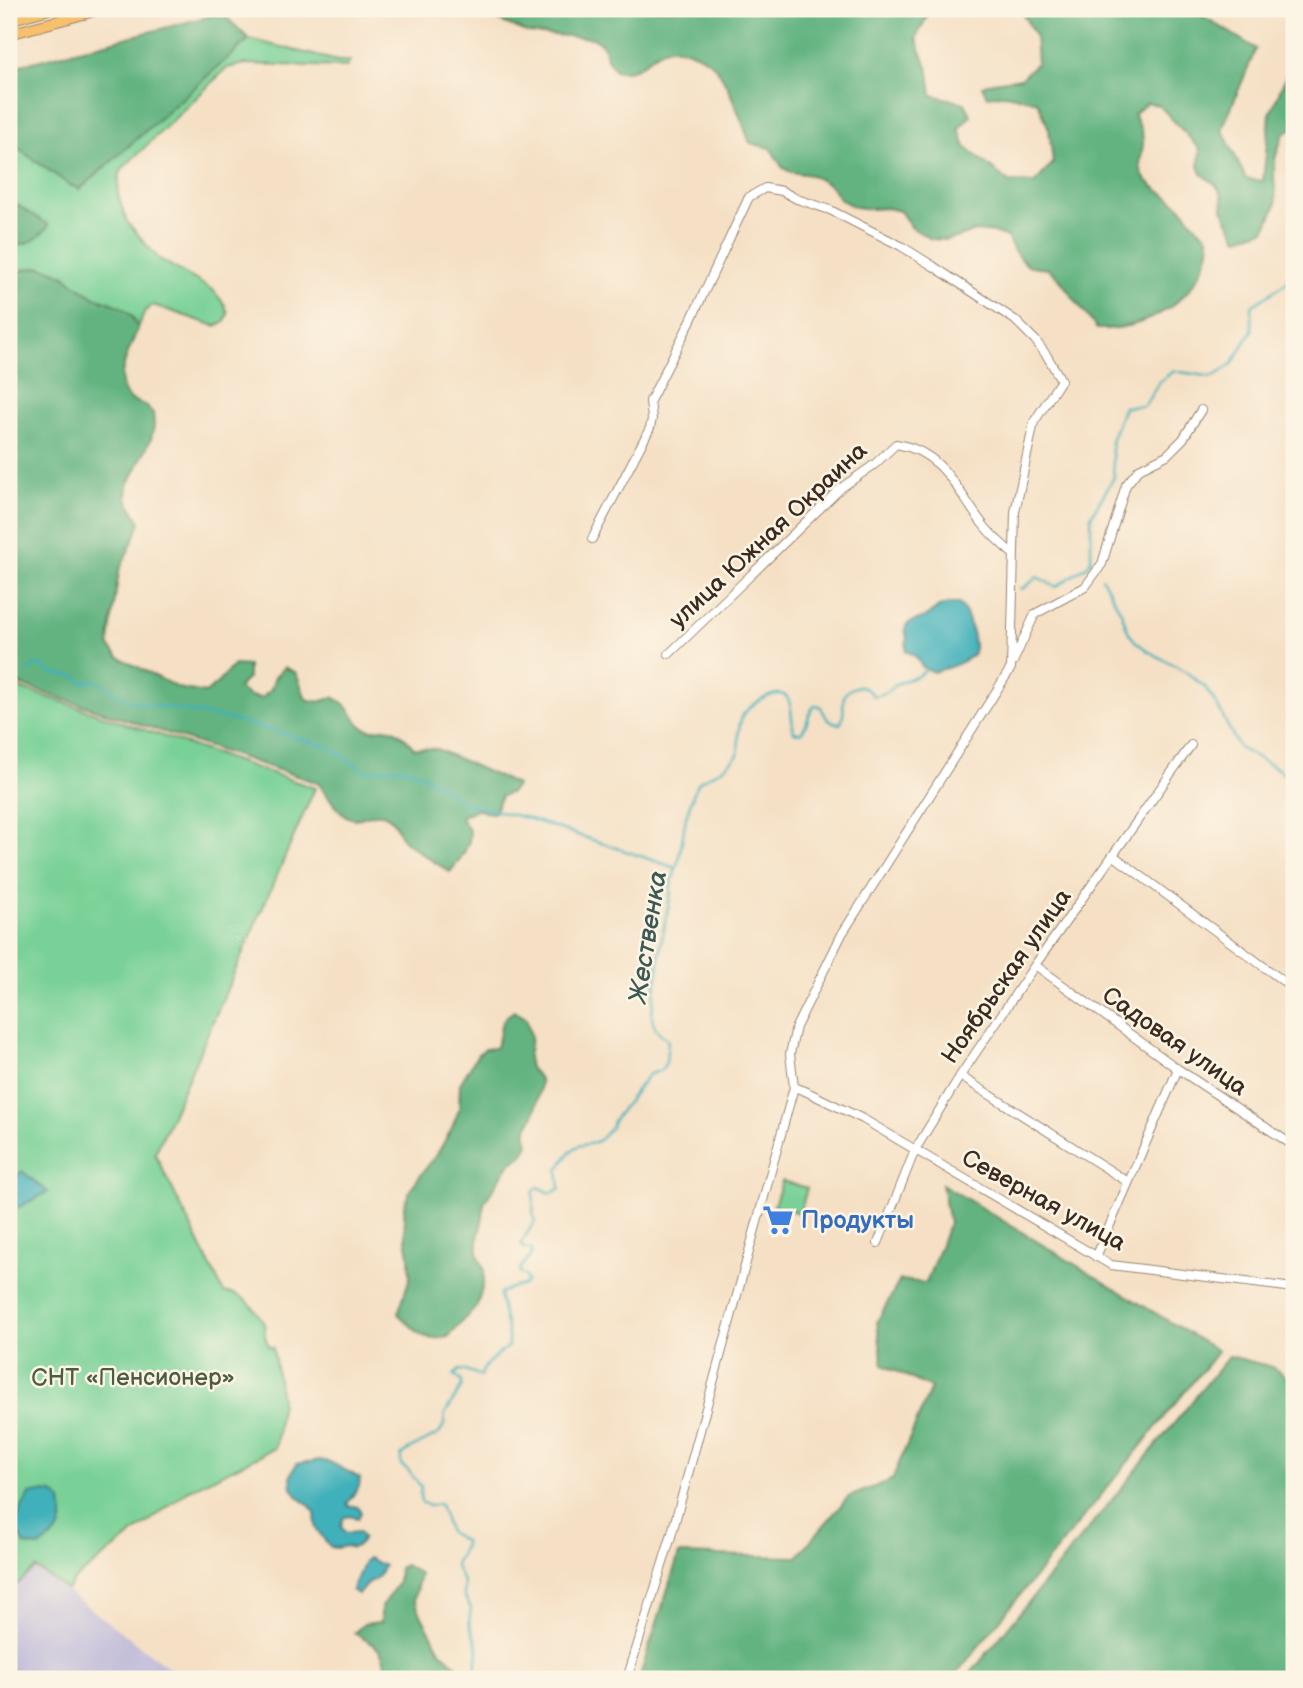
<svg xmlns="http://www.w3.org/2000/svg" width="1303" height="1688" font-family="'Balsamiq Sans',sans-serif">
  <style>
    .industrial { fill: #c5c0da }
    .green { fill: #79d197; stroke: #5a7e5a; stroke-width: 2 }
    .forest { fill: #62b380; stroke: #4e6e4f; stroke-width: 2 }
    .water { fill: #40b0ba; stroke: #3e6d6c; stroke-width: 2 }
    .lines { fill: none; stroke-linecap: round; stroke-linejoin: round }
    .stream { stroke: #40b0ba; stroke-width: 2.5 }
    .minor-casing { stroke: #988572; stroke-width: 10 }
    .major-casing { stroke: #988572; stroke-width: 12 }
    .minor { stroke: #fff; stroke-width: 8 }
    .major { stroke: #f7c06c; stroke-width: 10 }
    .labels { text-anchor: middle; stroke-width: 5; stroke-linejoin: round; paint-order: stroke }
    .street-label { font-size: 24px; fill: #3b2a1e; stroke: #fcf5e5 }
    .shop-label { font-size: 24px; font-weight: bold; fill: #366cbe; stroke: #fcf5e5; text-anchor: start }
    .park-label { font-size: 24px; fill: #4e5c42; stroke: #fcf5e5 }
    .water-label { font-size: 26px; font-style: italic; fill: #3d5955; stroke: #fcf5e5 }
  </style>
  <rect width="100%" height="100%" fill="#fcf5e5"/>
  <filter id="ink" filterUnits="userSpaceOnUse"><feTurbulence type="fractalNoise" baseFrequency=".0143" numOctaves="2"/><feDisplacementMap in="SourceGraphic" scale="14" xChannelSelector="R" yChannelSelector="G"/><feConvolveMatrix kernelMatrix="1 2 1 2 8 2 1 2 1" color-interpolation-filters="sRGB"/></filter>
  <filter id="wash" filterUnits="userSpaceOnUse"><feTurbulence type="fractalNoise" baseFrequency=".00686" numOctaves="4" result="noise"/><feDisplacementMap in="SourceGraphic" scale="28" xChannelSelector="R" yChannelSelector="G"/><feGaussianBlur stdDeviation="1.57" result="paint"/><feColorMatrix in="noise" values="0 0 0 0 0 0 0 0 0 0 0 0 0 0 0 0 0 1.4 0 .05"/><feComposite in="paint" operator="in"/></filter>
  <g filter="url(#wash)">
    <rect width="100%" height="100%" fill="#f5e0c5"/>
    <path class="industrial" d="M36 1568 184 1679 188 1673 196 1679H9V1591Z"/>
    <path class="green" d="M249 39 338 61H350L347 67 245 64 227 68 123 168 119 176 118 195 127 222 158 258 213 290 225 305 228 314 224 323 215 326 153 305 145 311 138 328 132 316 110 302 97 298 74 284 65 275 26 269 9 276V244C27 246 38 240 48 226L9 200V142L70 185 80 189Z
      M9 685 57 700 315 788 155 1154 224 1293C242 1291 257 1309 264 1324 265 1328 265 1332 265 1336 266 1340 268 1343 269 1347H273L281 1399 277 1438 275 1448 189 1490 73 1581 67 1590 36 1568 9 1591Z
      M782 1181 807 1188 800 1213 774 1206Z"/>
    <path class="forest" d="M472 9H931L916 38 929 72 932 95 965 103 971 115 959 128 965 147 1009 182 1035 183 1053 163 1049 129 1038 102 1006 94 987 96 982 86 993 82 1021 78 1037 63 1035 35 1020 9H1192L1256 49 1222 129 1246 179 1263 181 1270 114 1290 67 1294 66V128L1283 134 1275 159 1274 175 1276 204 1265 230 1238 238 1226 217 1223 208 1222 195 1216 185 1202 174 1199 165 1200 149 1159 105 1147 103 1134 114C1138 124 1144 133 1143 144 1142 156 1137 164 1143 176 1148 185 1171 198 1180 206 1186 213 1191 220 1197 227 1201 231 1206 233 1208 238 1212 247 1206 260 1202 269 1184 308 1140 330 1097 329L1057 276 1048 269 1027 265 1014 251 1007 237 996 233 975 231 960 237 945 240 931 239 911 227 900 211 887 208 871 209 855 207 841 200 830 185 811 175 791 172 783 168 770 148 750 143C742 122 726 74 709 61 703 57 695 54 689 51 681 48 671 46 663 50 642 58 643 75 615 70L607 59 603 45 593 38 528 33Z
      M222 13 249 39 80 189 70 185 9 142V68Z
      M9 200 49 225C38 240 27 246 9 244Z
      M40 267C66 272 72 285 94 297 104 302 116 302 125 310 132 315 134 321 138 328 131 347 111 381 129 398 133 402 139 402 144 405 147 407 150 410 153 413L154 426 151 439 128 485 127 499 140 522 136 534 119 571 110 633 109 646 118 657 178 688 205 693C217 686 224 675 234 665L248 666V678L238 688 249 696 262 698 271 689 275 677 284 667 296 673 306 699C317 703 323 702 333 697 338 700 343 702 347 707 354 714 356 724 365 728 372 731 375 730 382 729 396 726 406 739 414 748L437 749 517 785 510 793 501 796 494 813 485 812 476 809 460 817C463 821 468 827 469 831 473 844 457 863 450 872 435 862 419 853 405 841 396 834 398 822 387 816 372 808 360 825 346 816 337 810 325 792 318 783L9 681V276L26 269Z
      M514 1011 526 1018 531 1037 528 1058 530 1068 540 1079V1089L534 1115 527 1128 526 1137 528 1144 523 1155 510 1163 484 1203 483 1217 478 1238V1255L484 1268V1281L477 1306 448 1337 433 1339 421 1335 398 1314 410 1277 409 1255 405 1233 404 1206 411 1188 439 1151 451 1130 459 1110 460 1084 478 1054 485 1049 495 1048C505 1032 493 1024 514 1011Z
      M942 1184 1218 1351 952 1679H639L679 1554 797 1557 848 1497 892 1480 931 1388 883 1365 877 1322 900 1280 926 1283 949 1223Z
      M1229 1356 1272 1367 1294 1382V1666L1271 1679H966Z
      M405 1565 420 1574 414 1599 422 1617 441 1652 458 1667 461 1677 458 1679H389C382 1648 382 1649 354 1633L364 1624 381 1622V1607L398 1583 399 1568Z"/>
    <path class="water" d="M949 604H959C969 612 975 640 974 653 963 664 948 668 933 672L922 667C918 658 915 654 906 651L907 638 905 629 907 624 927 616 939 607Z
      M22 1171 48 1192 19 1207 9 1208V1183Z
      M319 1460 330 1462 360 1478 359 1487 347 1504 350 1507 355 1506 359 1508 361 1513 358 1518 349 1516 343 1518 341 1527 346 1533 359 1532 363 1538 359 1545 352 1548 346 1546 337 1548 331 1547 326 1542 316 1528 315 1512 309 1505 298 1497 292 1488 291 1476 296 1464Z
      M41 1492 53 1493 61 1500C65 1528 62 1531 39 1547L25 1545C12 1523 17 1515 30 1494Z
      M368 1558 384 1566 379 1576 368 1583 358 1594 352 1590 364 1562Z"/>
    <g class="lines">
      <path class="stream" d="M1102 578 1121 612 1129 633 1135 641 1148 651 1185 671 1205 687 1217 705 1239 748 1278 769 1294 783
        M1020 589 1024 588 1037 577 1056 587 1087 566 1091 561V516L1114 477 1111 441 1124 407 1144 406 1160 381 1174 371 1213 377 1232 364 1252 331V306L1289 281 1294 272
        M28 671 34 666H43L50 673 75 676 83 683 94 680 130 701 230 719 330 747 364 771 402 767 425 776 466 804 527 818 676 868
        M473 1679 478 1655V1648L469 1622 471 1608 464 1596V1584L455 1564 465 1545 464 1541 449 1532 440 1504 429 1506 421 1502 420 1495 421 1487 408 1470 401 1465V1456L408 1450 439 1434 444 1425 445 1414 462 1386 461 1380 454 1375 460 1370 471 1372 481 1376C484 1362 498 1356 508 1346 510 1324 500 1312 500 1293L511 1288 524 1285 527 1281 525 1275 520 1273 521 1267 531 1256 532 1250 522 1247 521 1243 535 1221C531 1212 535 1202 533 1192L538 1187 551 1193 560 1189 558 1170C564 1161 571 1147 582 1145 587 1144 594 1144 599 1140 604 1137 606 1131 611 1128L613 1121 648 1075 661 1070 666 1063 668 1040C657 1032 652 1026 652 1013L661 944 670 897 671 884 679 859 686 817 695 789 700 781 722 769 738 755C740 742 736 731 742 717 746 706 781 684 788 699 793 709 791 722 794 732L801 733C808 725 807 715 814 706H820L828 720 840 724C850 710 832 691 860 686L869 691 873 696C886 696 891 685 903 681 915 676 918 679 927 668"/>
    </g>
  </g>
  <g filter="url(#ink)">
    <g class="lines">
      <defs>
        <path id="minor" d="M592 539 650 428 652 419 650 401 691 320 749 197 765 188 782 191 797 199 830 210 901 246 933 266 1015 320 1035 340 1047 356 1061 380 1034 422 1015 512 1011 668 842 934 796 1027 790 1054 794 1087 670 1540 627 1679
          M669 654 841 488 875 464 896 444C945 452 957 492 985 527 993 537 1003 545 1013 554
          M1013 662 1035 614 1085 587 1102 564 1126 485 1139 469 1167 455 1183 439 1201 410
          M1114 856 1294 989
          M1035 965 1178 1069 1294 1146
          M960 1076 1128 1182
          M794 1087 805 1091 863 1119 1111 1265 1294 1288
          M878 1243 915 1150 960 1076 1035 965 1191 745
          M1096 1257 1178 1069"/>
        <path id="major" d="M9 20 49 9
          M9 34 102 9"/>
      </defs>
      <use href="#minor" class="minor-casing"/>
      <use href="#major" class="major-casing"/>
      <use href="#minor" class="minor"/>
      <use href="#major" class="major"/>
    </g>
  </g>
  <defs>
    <symbol id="supermarket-bare" viewBox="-9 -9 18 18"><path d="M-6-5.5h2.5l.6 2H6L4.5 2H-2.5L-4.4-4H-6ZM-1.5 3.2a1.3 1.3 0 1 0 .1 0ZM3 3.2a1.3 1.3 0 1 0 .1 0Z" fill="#3f7fe0" stroke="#fcf5e5" stroke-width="2.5" paint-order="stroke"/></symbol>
  </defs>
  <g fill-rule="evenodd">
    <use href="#supermarket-bare" x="756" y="1198" width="44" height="44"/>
  </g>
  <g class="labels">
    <g class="street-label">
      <text transform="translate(768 535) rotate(-43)" y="8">улица Южная Окраина</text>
      <text transform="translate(1006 976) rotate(-55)" y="8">Ноябрьская улица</text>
      <text transform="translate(1175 1041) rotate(35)" y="8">Садовая улица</text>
      <text transform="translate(1044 1200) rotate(29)" y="8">Северная улица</text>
    </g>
    <g class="shop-label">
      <text x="801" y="1228">Продукты</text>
    </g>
    <g class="park-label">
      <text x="133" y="1385">СНТ «Пенсионер»</text>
    </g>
    <g class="water-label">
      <text transform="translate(647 937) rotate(-81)" y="9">Жественка</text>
    </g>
  </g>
  <rect width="1303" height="1688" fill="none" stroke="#fcf5e5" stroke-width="35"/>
</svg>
